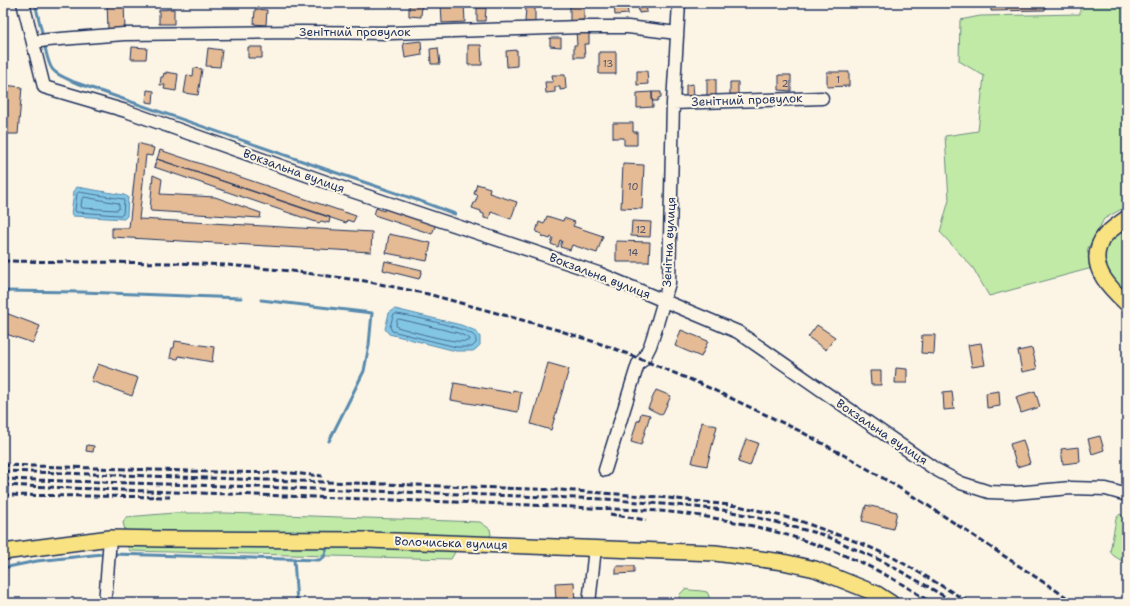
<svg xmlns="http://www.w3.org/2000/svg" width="1130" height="606" font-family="'Shantell Sans',sans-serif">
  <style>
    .green { fill: #c0eaa6; stroke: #6e8c82 }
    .water { fill: #83c6e4; stroke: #598aae }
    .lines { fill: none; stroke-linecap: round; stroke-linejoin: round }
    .shore { stroke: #456b94; stroke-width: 1 }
    .stream { stroke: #598aae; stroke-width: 3 }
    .building { fill: #e4bb94; stroke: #1b2f5e }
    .minor-casing { stroke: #1b2f5e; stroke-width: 15 }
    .major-casing { stroke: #1b2f5e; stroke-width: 18 }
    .minor { stroke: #fcf5e5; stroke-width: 12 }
    .major { stroke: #f8e281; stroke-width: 15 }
    .rail { stroke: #1b2f5e; stroke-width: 3; stroke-dasharray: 6 3; stroke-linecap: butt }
    .labels { text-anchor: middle; stroke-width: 4; stroke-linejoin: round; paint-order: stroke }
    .number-label { font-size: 10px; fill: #4d526c }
    .street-label { font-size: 12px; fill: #1b2f5e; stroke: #fcf5e5 }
  </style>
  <rect width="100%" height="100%" fill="#fcf5e5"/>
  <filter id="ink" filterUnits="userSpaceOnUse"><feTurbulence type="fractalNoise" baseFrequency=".025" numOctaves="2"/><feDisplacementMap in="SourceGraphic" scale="8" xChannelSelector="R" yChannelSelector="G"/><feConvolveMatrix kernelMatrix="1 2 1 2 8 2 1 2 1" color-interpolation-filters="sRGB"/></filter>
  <g filter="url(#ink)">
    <path class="green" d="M1080 3H1127V206L1104 219 1087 250 1092 268 989 296 973 268 940 232 949 200 945 136 978 131 984 76 959 61 960 20 980 16 1080 14Z
      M1127 228V293C1118 284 1096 263 1104 248 1105 245 1108 243 1110 240 1117 232 1116 231 1127 228Z
      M174 513H226L480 522 490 529 491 535 485 539 133 531 125 530 123 523 126 517Z
      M1120 514 1127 519V564L1114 556 1110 552 1116 519 1118 516Z
      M129 543 452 546 455 552 451 559 130 551 127 546Z
      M685 589C692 591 700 590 707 592L709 596V603H684L679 597 680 594Z"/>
    <path class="water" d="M77 187 124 195 128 197 127 216 124 219 73 216 71 214 74 191Z
      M395 309 461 325 476 331 480 337V345L476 349 473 351H456L389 334 385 329 389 313Z"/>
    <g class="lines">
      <path class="shore" d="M79 192 123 199 124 201 123 214 122 215H118L76 212 75 210 77 194Z
        M84 197 118 203 119 205V209L117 210 82 208 81 206 82 199Z
        M396 314C408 315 466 328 473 335 476 337 476 340 476 343L472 347H456L392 331 390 327 393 316Z
        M399 319 458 333 469 338 470 340C460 346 411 331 397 327L396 325 397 320Z"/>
      <path class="stream" d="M35 3 43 37
        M45 47C50 72 52 72 74 82L334 172 420 201 455 214
        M3 291 82 292 241 298
        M261 300 372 313 369 345 364 371 329 441
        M113 554 319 560 324 557 327 548
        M294 559 297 603
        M3 568 37 561 102 554"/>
    </g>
    <path class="building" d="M107 3H124L125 29H108Z
      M409 3H422L421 17 409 16Z
      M441 3H464L465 22 442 23Z
      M614 3H620V5H627L628 14 615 15Z
      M638 3H646L647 12 639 13Z
      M991 3H1045V10L991 11Z
      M570 4H584V20L570 21Z
      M526 6H535V22H525Z
      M477 8H486L485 21H477Z
      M174 9V24H159V10Z
      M255 9 267 10 266 25 254 24Z
      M589 30V44H584L585 57H574V45H577L576 31Z
      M550 38H561V47L550 46Z
      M421 41 422 55 405 58 403 43Z
      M468 45H481L482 65H468Z
      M132 47 147 48 146 59H131Z
      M248 47H262V58H248Z
      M208 48 222 50 220 67 206 66Z
      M438 48 440 64H431L430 49Z
      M517 50V66L507 67 506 51Z
      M599 52H616V74H599Z
      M194 68 202 69 198 95 184 93 187 75 193 76Z
      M637 71H647L648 84 637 85Z
      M166 72 178 74 176 91 164 89 165 85H160L161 77H163L164 73 166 74Z
      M827 72H849V86L827 87Z
      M552 75H565L566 89 560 90V87H555V92L546 93 545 82H553Z
      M779 75H791V91L779 90Z
      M707 79H716V97H707Z
      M730 82H738V97H730Z
      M693 84 694 97 686 98V85Z
      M3 85 22 87 18 134H3Z
      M147 90 154 91 153 103 146 102Z
      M652 92H661V97L658 98V101H652Z
      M652 92 653 107 637 108V93Z
      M613 123H633V132H637V145H624V138H613Z
      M138 143 154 148 152 156 146 155 139 219 372 232 371 252 112 237V228H129Z
      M160 150 356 216 353 222 347 220 346 223 157 159Z
      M157 159 330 217 329 223 321 221 319 223 154 167Z
      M623 164 644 165 642 209 621 208Z
      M153 175 162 179 160 194 215 197 261 213 260 218 151 211 150 209Z
      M477 184 490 188 489 193 517 202 511 219 491 212 489 219 484 218V214L481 213V211L472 208 474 203H475L478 195 474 194Z
      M386 207 436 224 432 234 374 215 376 208 384 211Z
      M547 216 563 221 564 218 575 222 573 226 603 236 597 253 572 245 570 250 560 247 562 241 560 240 558 247 551 244 553 238 551 237 550 239 541 236 542 234 536 232 539 222 544 224Z
      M632 221 651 222 650 237 631 236Z
      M389 234 431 243 427 261 386 253Z
      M616 241 650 242 649 262H616Z
      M385 261 422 270 419 279 383 270Z
      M3 312 40 326 33 343 3 333Z
      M817 325 835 337 826 350 808 337Z
      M681 330 708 341 701 357 675 346Z
      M922 335H935L934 354 921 353Z
      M175 341 214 347 212 362 179 356 178 359 170 358 172 348H174Z
      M981 343 985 365 972 367 968 345Z
      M1032 348 1037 369 1022 372 1018 351Z
      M548 363 569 369 551 430 531 424Z
      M98 364 138 378 132 396 91 381Z
      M896 368 907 369V383H895Z
      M870 371H881V385H871Z
      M454 383 512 393 513 390 521 392 518 412 451 400Z
      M656 390 671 396 662 415 648 408Z
      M952 391 954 409 944 410 943 392Z
      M999 391 1000 406 987 408 986 393Z
      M1035 391 1040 407 1021 413 1016 397Z
      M641 413 650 415 641 445 631 442 637 421H639Z
      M702 422 717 426 707 466 692 463Z
      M1100 436 1104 450 1092 454 1088 439Z
      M746 439 758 443 750 466 738 462Z
      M1023 440 1030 463 1017 467 1010 444Z
      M87 445 94 446 93 452 86 451Z
      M1079 447 1080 462 1063 464 1061 449Z
      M866 505 897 512 893 529 862 521Z
      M616 566H634V573L616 574Z
      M574 582 575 603H556L555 583Z"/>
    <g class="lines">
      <defs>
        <path id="minor" d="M23 3 44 87 126 111 343 188 598 273 738 332 935 469 961 483 989 492 1015 493 1071 488 1106 489 1127 495
          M33 42 48 40 124 34 302 32 391 33 581 27H628L677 33
          M673 103 822 98
          M605 470 638 364 643 360 650 346 654 334 669 283 673 103 679 3
          M105 603 110 538
          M589 603 595 548"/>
        <path id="major" d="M1127 218C1119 224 1109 230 1103 238 1101 240 1100 244 1099 246 1090 269 1111 289 1127 304
          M3 552 110 538 165 539 368 540 715 553 783 562 815 569 877 594 891 603"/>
      </defs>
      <use href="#minor" class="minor-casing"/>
      <use href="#major" class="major-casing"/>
      <use href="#minor" class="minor"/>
      <use href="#major" class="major"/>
      <path class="rail" d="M3 261 174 263 227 265 291 271 365 281 428 294 558 330 610 347 643 360 701 384 800 431 858 463 924 503 1075 603
        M3 465 218 472 291 473 322 476
        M3 471 560 490 659 497 738 506 766 512 800 521 860 543 894 558 927 577 970 603
        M3 479 258 487 605 499 685 506 723 510 755 517 824 535 884 562 927 586 955 603
        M3 485C133 491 263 495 393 500 453 502 513 504 573 507 602 509 631 509 659 511 752 519 854 548 931 603
        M3 495 170 497
        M610 514 646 520"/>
    </g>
  </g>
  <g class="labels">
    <g class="number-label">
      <text x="608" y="67">13</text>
      <text x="838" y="83">1</text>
      <text x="785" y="87">2</text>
      <text x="633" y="190">10</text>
      <text x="641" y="233">12</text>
      <text x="633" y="256">14</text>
    </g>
    <g class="street-label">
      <text x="355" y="36">Зенітний провулок</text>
      <text transform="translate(747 100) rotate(-2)" y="4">Зенітний провулок</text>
      <text transform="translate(294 171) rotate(20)" y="4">Вокзальна вулиця</text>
      <text transform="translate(669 242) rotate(-87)" y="4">Зенітна вулиця</text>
      <text transform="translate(600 276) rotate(21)" y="4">Вокзальна вулиця</text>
      <text transform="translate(882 432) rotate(34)" y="4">Вокзальна вулиця</text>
      <text transform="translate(451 543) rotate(2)" y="4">Волочиська вулиця</text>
    </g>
  </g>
  <rect width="1130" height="606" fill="none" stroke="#fcf5e5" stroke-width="16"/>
  <rect x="8" y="8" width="1114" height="590" fill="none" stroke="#1b2f5e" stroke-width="1.5" filter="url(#ink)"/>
</svg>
